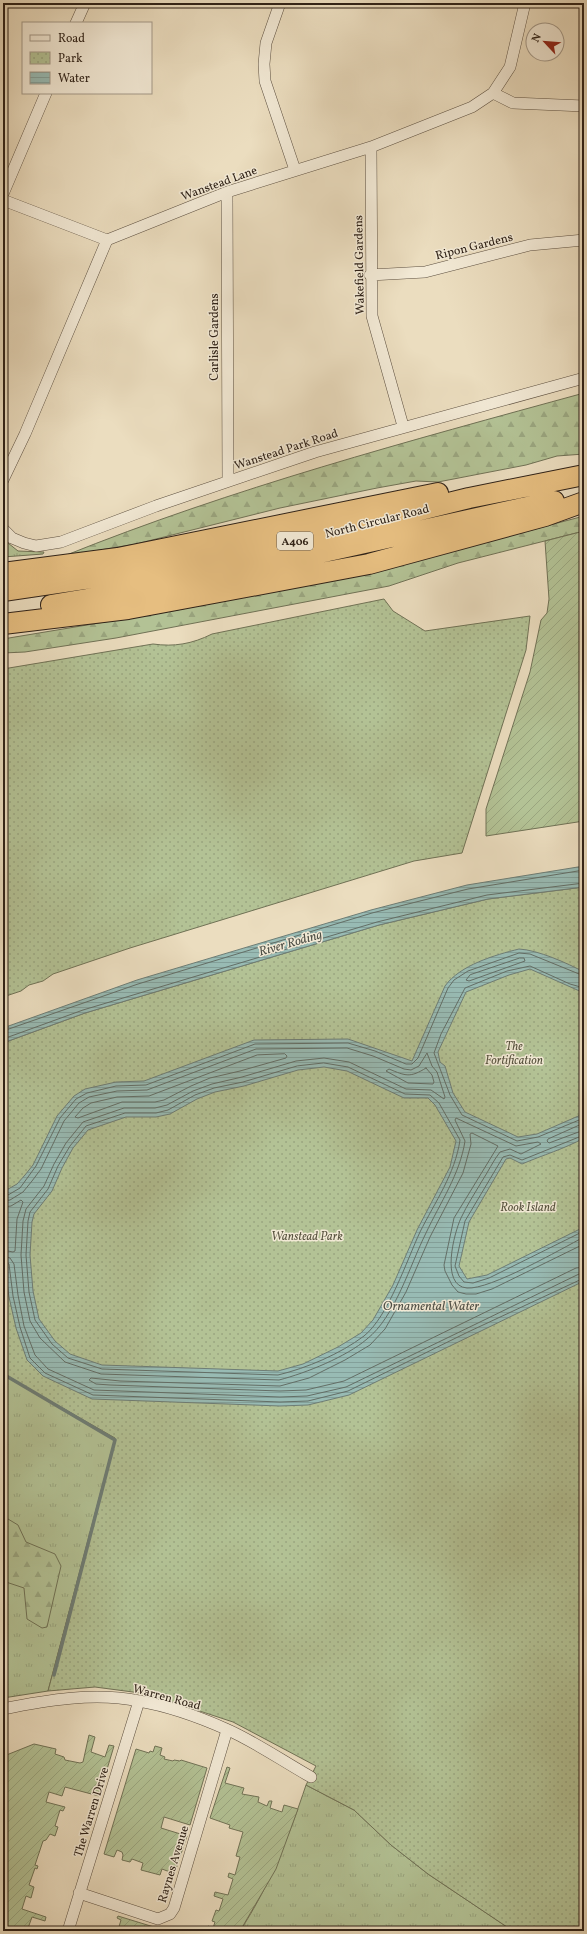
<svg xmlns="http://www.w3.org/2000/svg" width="587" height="1934" font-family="Vollkorn,serif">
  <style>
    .grass { fill: url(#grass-tufts); stroke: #707256 }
    .forest { fill: url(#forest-firs); stroke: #707256 }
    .park { fill: url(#park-dots); stroke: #707256 }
    .garden { fill: url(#garden-furrows); stroke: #707256 }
    .water { fill: url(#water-rules); stroke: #6e7d75; fill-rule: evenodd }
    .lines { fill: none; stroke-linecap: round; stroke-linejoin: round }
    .shore { stroke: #636e66; stroke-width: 1 }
    .stream { stroke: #6e7d75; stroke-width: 3.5 }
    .street-casing { stroke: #5d5041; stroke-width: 12 }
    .highway-casing { stroke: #2e2117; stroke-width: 22 }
    .street { stroke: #f2e9d5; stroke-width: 11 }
    .highway { stroke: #e6be80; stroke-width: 20 }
    .labels { text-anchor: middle; stroke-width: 3; stroke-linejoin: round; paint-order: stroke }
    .shield { fill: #f2e9d5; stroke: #695d50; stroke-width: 1 }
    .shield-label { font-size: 11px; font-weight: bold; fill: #2e2117 }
    .street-label { font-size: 12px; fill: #2e2117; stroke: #f2e9d5 }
    .park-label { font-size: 12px; font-style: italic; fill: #56513d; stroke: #f2e9d5 }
    .water-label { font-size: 13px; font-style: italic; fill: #4e4f46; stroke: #f2e9d5 }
  </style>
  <defs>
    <pattern id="grass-tufts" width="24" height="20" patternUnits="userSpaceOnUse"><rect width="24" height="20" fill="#b3c295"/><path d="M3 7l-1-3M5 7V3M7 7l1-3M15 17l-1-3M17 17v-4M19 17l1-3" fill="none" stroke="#9aa680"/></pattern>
    <pattern id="forest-firs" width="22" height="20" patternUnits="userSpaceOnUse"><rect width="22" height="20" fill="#b3c295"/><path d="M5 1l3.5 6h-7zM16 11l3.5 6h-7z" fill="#9aa680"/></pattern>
    <pattern id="park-dots" width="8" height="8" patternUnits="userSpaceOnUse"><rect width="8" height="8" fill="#b3c295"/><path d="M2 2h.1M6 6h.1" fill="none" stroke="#9aa680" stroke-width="1.8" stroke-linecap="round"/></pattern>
    <pattern id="garden-furrows" width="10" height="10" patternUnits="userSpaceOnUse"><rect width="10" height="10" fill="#b3c295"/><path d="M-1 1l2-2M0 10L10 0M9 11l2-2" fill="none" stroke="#9aa680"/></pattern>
    <pattern id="water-rules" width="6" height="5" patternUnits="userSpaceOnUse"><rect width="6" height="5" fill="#98bbb4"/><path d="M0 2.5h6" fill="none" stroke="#83a09a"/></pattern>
  </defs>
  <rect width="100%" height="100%" fill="#ebddbf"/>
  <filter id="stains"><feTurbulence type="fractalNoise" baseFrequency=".005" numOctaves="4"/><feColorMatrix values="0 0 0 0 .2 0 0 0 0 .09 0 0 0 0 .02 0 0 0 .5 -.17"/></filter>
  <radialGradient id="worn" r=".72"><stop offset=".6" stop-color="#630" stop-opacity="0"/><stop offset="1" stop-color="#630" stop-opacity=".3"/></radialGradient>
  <path class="grass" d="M3 539 18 551 44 552 43 554 3 557Z
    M3 1374 116 1437 48 1691 3 1698Z
    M306 1785 354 1810 391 1845 428 1874 513 1931H240C270 1885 289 1836 306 1785Z"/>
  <path class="forest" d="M584 393V454L557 456 526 465 438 482 416 481 377 488 280 508 136 544 64 556C233 488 409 441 584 393Z
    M584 516V531L458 563 389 586 116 638 25 652 3 653V639L177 610 323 582 501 538Z
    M3 1516 18 1525 26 1542 55 1554 61 1566 47 1627 42 1628 27 1619 24 1588 3 1581Z"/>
  <path class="park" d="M384 599 393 611 425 631 530 616 526 650 462 853 414 861 130 948 53 974 43 981 29 985 21 991 3 997V669L153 644C174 647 192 644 212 634Z
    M584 887V1931H513L428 1874 391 1845 354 1810 306 1785 316 1766 233 1722 148 1694 95 1687 48 1691 115 1438 3 1374V1043L85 1013 379 925 488 899Z"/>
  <path class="garden" d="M584 531V821L486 836V809L530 672 541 620 547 613 549 599 545 541Z
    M89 1735 95 1737 91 1752 105 1757 109 1745 114 1746 99 1796 65 1787 62 1796 49 1792 46 1802 65 1807 63 1811 60 1810 55 1826 58 1827 55 1836 50 1834 46 1840 43 1841 35 1865 38 1866 37 1869 35 1868 29 1885 34 1887 31 1898 26 1896 22 1909 46 1917 45 1921 32 1917 27 1931H3V1762L6 1761 4 1756 34 1744 56 1749 55 1754 64 1757 65 1760 80 1763 83 1762Z
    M155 1746 162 1748 160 1755 165 1757 164 1759 173 1761 174 1760 180 1761 181 1760 207 1768 190 1825 164 1817 161 1828 187 1836 173 1878 168 1877 170 1872 162 1869 160 1875 141 1870 143 1863 132 1859 130 1862 122 1860 123 1855 122 1852 117 1850 114 1857 104 1854 136 1749 149 1753 150 1751 153 1752Z
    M227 1767 230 1768 225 1783 244 1788 242 1794 259 1797 258 1802 267 1806 269 1801H272L270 1808 282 1812 284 1805 298 1809 276 1869 240 1931H209L207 1930 208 1926 213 1928 215 1922 212 1921 216 1910 219 1911 223 1899 214 1896 215 1892 228 1895 233 1879 228 1877 229 1873 235 1875 240 1857 236 1856 243 1832 229 1828 230 1825 210 1818Z
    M118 1916 167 1931H110L111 1928 118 1930 121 1920 117 1918Z"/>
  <path class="water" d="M584 866V887L488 899 379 925 85 1013 3 1043V1028L137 980 371 910 467 885Z
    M519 949C538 950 567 963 584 972V993L530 969 509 975 466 992 438 1052 440 1062 445 1066 453 1093 465 1112 518 1137 537 1134 583 1114 584 1110V1138C564 1149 543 1155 522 1164L510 1158 506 1159 469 1222 459 1266 467 1279 487 1275 584 1227V1281L349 1395 308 1405 280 1406 92 1399 43 1376 27 1360 16 1328 9 1297 3 1253V1192L17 1184 25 1175 33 1165 57 1116 74 1096 85 1089 116 1082 144 1081 254 1040 348 1039 412 1061 445 986C460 965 495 955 519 949ZM324 1067 347 1071 404 1098H428L435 1105 456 1141 450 1167 417 1230 393 1285 373 1320 361 1333 338 1347 303 1364 278 1371 102 1365 70 1354 55 1341 39 1319 33 1291 30 1255 32 1222 34 1214 52 1191 62 1168 73 1148 88 1130 126 1117H156L170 1114 197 1099 215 1092 244 1086 298 1070Z"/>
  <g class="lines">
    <path class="shore" d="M520 958H524L525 961 469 981 466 980 470 975Z
      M584 988 570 984 530 966 507 971 465 988 441 1034 434 1053 450 1095 462 1115 517 1141 538 1137 584 1118
      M3 1031 138 984 372 913 468 889 584 870
      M3 1039 83 1010 377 922 487 895 584 883
      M285 1054 287 1056 286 1058 240 1071 210 1078 191 1086 164 1100 155 1102H122L78 1118 75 1117 83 1108 91 1103 117 1097 149 1096 257 1055Z
      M324 1063 348 1067 405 1094 430 1095 439 1103 460 1140C455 1174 435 1202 420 1232 407 1260 388 1317 364 1336 340 1354 307 1368 278 1375L102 1369 68 1358 52 1344 35 1320 29 1292 26 1255 28 1221 30 1212 48 1189 58 1166 70 1146 86 1126 125 1113H156L168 1110 195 1095 214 1088 243 1082 297 1066Z
      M426 1068 432 1075 434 1082 433 1084 408 1083 386 1071 389 1069C406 1076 410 1078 426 1068Z
      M584 1123 548 1139 547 1141 549 1143 584 1130
      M584 1135 522 1160 510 1155 503 1157 465 1221 455 1266 459 1276 464 1282 473 1283 489 1278 584 1231
      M3 1196 8 1195 20 1188 36 1166 60 1118 76 1099 87 1093 116 1086 146 1085 255 1044 348 1043 375 1051 406 1064H412L418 1058 448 988 454 980 468 971 519 953 530 954 584 976
      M3 1201 10 1200 23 1192 32 1181 41 1169 64 1121 79 1103 89 1097 117 1091 147 1090 256 1049 347 1048 373 1056 404 1069 411 1070 419 1066 427 1053 432 1066 437 1072 445 1097 444 1099 431 1090 406 1089 349 1062 324 1058 296 1061 242 1077 212 1084 193 1091 167 1105 155 1108H124L83 1122 66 1143 54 1164 44 1186 26 1209 23 1221 21 1255 24 1292 30 1321 40 1338 65 1362 101 1374 279 1380C306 1373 346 1357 367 1339 395 1317 410 1265 426 1233 440 1203 460 1174 465 1141L455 1120 456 1118 516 1146 538 1142 541 1144 521 1154 510 1149 500 1152C493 1161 488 1172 482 1181 475 1193 467 1205 461 1218 454 1233 440 1286 467 1288 490 1290 561 1249 584 1237
      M3 1207 11 1206 21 1200 23 1202 17 1219 15 1251 13 1252 3 1250
      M584 1244 492 1289 476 1294H466L458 1292 452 1285 445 1271 444 1265 454 1218 498 1146 472 1133 470 1134 471 1144 463 1173 430 1237 406 1292 385 1329 370 1345 345 1360 309 1378 280 1386 120 1381 91 1378 89 1380 96 1384 110 1385 280 1391 306 1390 344 1381 576 1268 584 1267
      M3 1256 10 1258 14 1264 18 1295 24 1326 35 1355 48 1369 94 1390 280 1397 307 1396 346 1387 579 1274 584 1273
      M3 1261 9 1264 13 1296 20 1327 30 1358 45 1373 93 1395 280 1402 308 1401 348 1391 468 1332 584 1278"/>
    <path class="stream" d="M3 1374 115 1440 54 1675"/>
    <defs>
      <path id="street" d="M280 3 266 43 264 64 265 81 295 170
        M76 23 85 3
        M493 93 513 103 584 106
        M371 147 372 316 403 426
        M227 192 228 481
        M3 194 46 93
        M3 200 107 240
        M370 275 425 272 530 245 584 240
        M3 480 25 434 107 240 227 192 371 147 472 107 493 93 510 67 525 3
        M3 529 12 538 24 543 36 546 61 542 156 506 315 452 584 378
        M3 1709C47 1700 95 1692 139 1701 168 1706 199 1717 226 1729 254 1741 284 1762 311 1777
        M79 1893 158 1919 170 1914 174 1908 227 1730
        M68 1931 139 1701"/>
      <path id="highway" d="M3 573 118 558 438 493
        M3 591 186 564 299 540 469 498 584 475
        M51 605 188 582 554 501
        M3 624 128 609 369 564 545 516 584 502"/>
    </defs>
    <use href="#street" class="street-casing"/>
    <use href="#highway" class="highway-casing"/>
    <use href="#street" class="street"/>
    <use href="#highway" class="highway"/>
  </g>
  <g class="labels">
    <rect class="shield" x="277" y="532" width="36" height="18" rx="3"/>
    <g class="shield-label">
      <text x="295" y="545">A406</text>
    </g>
    <g class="street-label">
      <text transform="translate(219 183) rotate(-20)" y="4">Wanstead Lane</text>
      <text transform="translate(474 246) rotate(-14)" y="4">Ripon Gardens</text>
      <text transform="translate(359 265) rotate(-91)" y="4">Wakefield Gardens</text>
      <text transform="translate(214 337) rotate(-90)" y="4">Carlisle Gardens</text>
      <text transform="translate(286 449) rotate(-18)" y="4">Wanstead Park Road</text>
      <text transform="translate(377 521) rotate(-14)" y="4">North Circular Road</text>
      <text transform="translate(167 1697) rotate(15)" y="4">Warren Road</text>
      <text transform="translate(91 1812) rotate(-73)" y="4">The Warren Drive</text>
      <text transform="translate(173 1864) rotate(-73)" y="4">Raynes Avenue</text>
    </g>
    <g class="park-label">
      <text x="514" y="1050">The<tspan x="514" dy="14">Fortification</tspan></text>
      <text x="528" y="1211">Rook Island</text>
      <text x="307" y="1240">Wanstead Park</text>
    </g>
    <g class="water-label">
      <text transform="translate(290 942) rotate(-16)" y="5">River Roding</text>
      <text x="431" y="1310">Ornamental Water</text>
    </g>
  </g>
  <rect width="587" height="1934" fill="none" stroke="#ebddbf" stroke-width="16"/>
  <rect x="4" y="4" width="579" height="1926" fill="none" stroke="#2e2117" stroke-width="2"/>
  <rect x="8" y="8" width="571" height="1918" fill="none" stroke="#2e2117"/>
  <rect x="22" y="22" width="130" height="72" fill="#f2e9d5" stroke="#a49989"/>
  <rect x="30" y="35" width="20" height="6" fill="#f2e9d5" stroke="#a49989"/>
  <text x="58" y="42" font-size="12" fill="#2e2117">Road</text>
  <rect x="30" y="52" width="20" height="12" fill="url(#park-dots)" stroke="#a49989"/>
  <text x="58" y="62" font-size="12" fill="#2e2117">Park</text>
  <rect x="30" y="72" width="20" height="12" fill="url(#water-rules)" stroke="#a49989"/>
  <text x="58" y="82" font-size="12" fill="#2e2117">Water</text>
  <g transform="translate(545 42) rotate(296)"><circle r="19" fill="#f2e9d5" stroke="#a49989"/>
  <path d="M0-3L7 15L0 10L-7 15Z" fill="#8f2418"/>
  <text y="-6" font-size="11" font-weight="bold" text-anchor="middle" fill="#2e2117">N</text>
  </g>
  <rect width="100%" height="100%" filter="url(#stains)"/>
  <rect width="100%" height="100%" fill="url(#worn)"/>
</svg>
